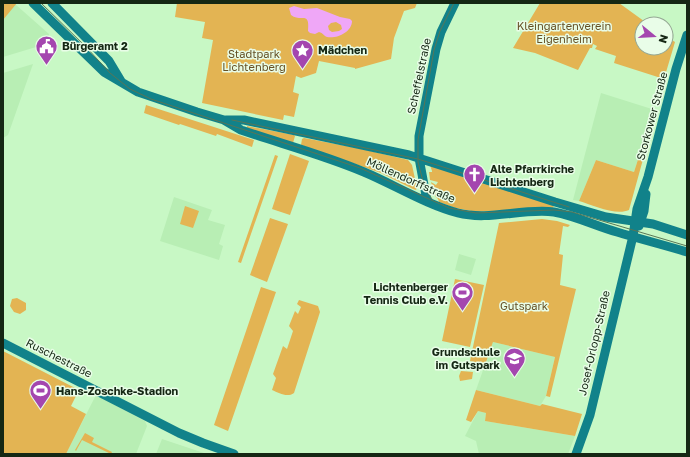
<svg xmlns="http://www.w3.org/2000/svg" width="690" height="457" font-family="'Golos Text',sans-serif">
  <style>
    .built { fill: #b8eeb4 }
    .green { fill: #e3b453 }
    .water { fill: #efa7f7; fill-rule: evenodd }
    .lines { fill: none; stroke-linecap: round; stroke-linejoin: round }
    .secondary { stroke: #11828a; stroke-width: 9 }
    .tram { stroke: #587657; stroke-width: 1 }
    .labels { text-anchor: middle; stroke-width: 3; stroke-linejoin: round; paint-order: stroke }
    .park-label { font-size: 11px; fill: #665126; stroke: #e9fde8 }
    .poi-label { font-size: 11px; font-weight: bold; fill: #152714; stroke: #e9fde8; text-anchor: start }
    .street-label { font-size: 11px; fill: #152714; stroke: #e9fde8 }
  </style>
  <rect width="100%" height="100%" fill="#c8f8c5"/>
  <path class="built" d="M15 4 49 34 48 40 46 44 3 57V20Z
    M33 64 8 135 3 138V73Z
    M601 93 655 110 657 115 647 145 643 144 634 172 596 160 579 201 573 200Z
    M174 197 212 210 208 220 225 225 219 244 223 246 219 260 160 241Z
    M459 254 476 259 471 275 455 270Z
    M493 342 555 357 546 396 540 406 476 390Z
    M96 395 145 421 147 426 136 454H66Z
    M478 411 486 413 485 421 575 436 568 454H479L476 441 465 436Z
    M162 439 207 454H156Z"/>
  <path class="green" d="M3 3H17L3 20Z
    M177 3H417L415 8 404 11 394 38 391 59 355 69V68L319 61 316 73 301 78 296 76 293 92 299 94 294 117 284 115 283 120 202 103 213 40 202 38 205 22 175 17Z
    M540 3H619L648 24H642V48H666V36L675 42 664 79 614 63 616 56 595 49 597 46 593 44 592 48H590L578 70 535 53 513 48Z
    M146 105 254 140 252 147 217 134 216 136 180 124 179 125 144 113Z
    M247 126 294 135 295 136 293 143 247 128Z
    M304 138 362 149 408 160 412 165 417 188 416 190 413 189 381 173 301 145 302 139Z
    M643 144 647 145 629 210C616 216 592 205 579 201L596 160 634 172Z
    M290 154 309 161 290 215 272 209Z
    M275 155 278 156 241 263 238 262Z
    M430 165 554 205 553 208 477 212 455 208 439 202 438 199 435 196 431 182 436 185 438 182 430 180 429 172H432V171Z
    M185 206 199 211 193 228 180 224Z
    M270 218 288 224 267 282 250 275Z
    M542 219 557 221 570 225 568 227 563 226 559 254 563 255 560 285 576 289 550 397 546 396 555 357 493 342 485 365 470 361 499 223Z
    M455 279 484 285 470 347 442 341Z
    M261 287 276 292 228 431 214 425Z
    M17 298 26 303V310L20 314 14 312 10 306 12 299Z
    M299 300 318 306 320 312 294 393C287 398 279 393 272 390L276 378 273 374 283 346 287 349 293 331 289 326 295 311 298 314 301 307 297 304Z
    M3 351 79 390 71 406 86 414 66 454H3Z
    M461 371 473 372 472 379 460 381 459 376Z
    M476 390 540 406 542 404 582 414 575 436 485 421 486 413 478 411 471 422 466 420Z
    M85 433 94 438 92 442 112 452 111 454 82 440 76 451 75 450Z"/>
  <path class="water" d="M294 6 304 9 317 8 340 17 350 19 352 21C352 32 337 39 327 37 324 36 323 33 319 32L315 34 310 33 308 31C310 10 301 23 291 15L289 8ZM336 22 341 25 342 29 339 31 332 32 329 30 328 26 331 23Z"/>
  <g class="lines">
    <path class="secondary" d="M33 3 104 72 138 92 197 112 224 120 241 130C282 144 324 155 364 172 395 185 425 204 458 213 489 221 522 208 554 212 576 216 596 226 617 232 640 239 664 245 687 252
      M52 3 109 61 121 81
      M226 120H244L409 155 555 202 606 217 653 224 687 235
      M427 201 419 158V136L436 49 441 32 455 3
      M639 226 644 211 646 194
      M3 343 179 433 203 443 234 454
      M576 454 590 415 633 236 637 209 648 177 676 69 687 35"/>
    <path class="tram" d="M41 3 86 47 110 73 130 89 151 99 360 168 449 208 476 213 554 210 572 212 687 246
      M232 120 418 159 569 207
      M432 199 425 189 418 162V140L434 50 440 31 454 3"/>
  </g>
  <defs>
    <symbol id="civic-pin" viewBox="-11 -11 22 30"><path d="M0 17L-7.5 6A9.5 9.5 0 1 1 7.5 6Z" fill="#a446af" stroke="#e9fde8"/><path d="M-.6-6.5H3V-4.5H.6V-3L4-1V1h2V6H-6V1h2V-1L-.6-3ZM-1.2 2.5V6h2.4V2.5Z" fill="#fff"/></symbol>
    <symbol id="sight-pin" viewBox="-11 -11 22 30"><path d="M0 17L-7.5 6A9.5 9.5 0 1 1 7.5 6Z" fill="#a446af" stroke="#e9fde8"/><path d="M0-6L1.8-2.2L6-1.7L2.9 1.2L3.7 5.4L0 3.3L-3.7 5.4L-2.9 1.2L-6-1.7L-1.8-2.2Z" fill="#fff"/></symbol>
    <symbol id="church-pin" viewBox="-11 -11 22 30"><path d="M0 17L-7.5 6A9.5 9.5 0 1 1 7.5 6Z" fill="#a446af" stroke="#e9fde8"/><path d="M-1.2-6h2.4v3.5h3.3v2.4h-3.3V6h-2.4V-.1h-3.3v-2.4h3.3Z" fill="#fff"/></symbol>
    <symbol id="stadium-pin" viewBox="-11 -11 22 30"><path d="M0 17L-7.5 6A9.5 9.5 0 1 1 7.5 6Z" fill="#a446af" stroke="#e9fde8"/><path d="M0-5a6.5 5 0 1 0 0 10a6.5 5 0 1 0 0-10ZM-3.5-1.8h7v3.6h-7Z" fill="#fff"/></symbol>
    <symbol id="school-pin" viewBox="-11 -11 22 30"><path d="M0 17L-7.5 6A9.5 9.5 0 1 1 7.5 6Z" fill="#a446af" stroke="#e9fde8"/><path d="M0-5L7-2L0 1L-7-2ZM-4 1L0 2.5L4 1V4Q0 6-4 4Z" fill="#fff"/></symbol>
  </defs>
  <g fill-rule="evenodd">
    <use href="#civic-pin" x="34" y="34" width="25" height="34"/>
    <use href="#sight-pin" x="290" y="38" width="25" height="34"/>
    <use href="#church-pin" x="462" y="162" width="25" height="34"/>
    <use href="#stadium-pin" x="450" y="280" width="25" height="34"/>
    <use href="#school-pin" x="502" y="346" width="25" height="34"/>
    <use href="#stadium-pin" x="28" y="378" width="25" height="34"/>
  </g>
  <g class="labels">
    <g class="park-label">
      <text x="564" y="30">Kleingartenverein<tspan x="564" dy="13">Eigenheim</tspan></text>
      <text x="254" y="58">Stadtpark<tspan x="254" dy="13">Lichtenberg</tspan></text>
      <text x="524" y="310">Gutspark</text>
    </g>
    <g class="poi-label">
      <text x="62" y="50">Bürgeramt 2</text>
      <text x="318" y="54">Mädchen</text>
      <text x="490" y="173">Alte Pfarrkirche<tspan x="490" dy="13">Lichtenberg</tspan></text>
      <text x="448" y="291" text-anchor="end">Lichtenberger<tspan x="448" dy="13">Tennis Club e.V.</tspan></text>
      <text x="500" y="356" text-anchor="end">Grundschule<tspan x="500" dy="13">im Gutspark</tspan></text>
      <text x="56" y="395">Hans-Zoschke-Stadion</text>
    </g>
    <g class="street-label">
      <text transform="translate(419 76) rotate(-78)" y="4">Scheffelstraße</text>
      <text transform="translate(652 116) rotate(-75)" y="4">Storkower Straße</text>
      <text transform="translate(411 180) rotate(24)" y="4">Möllendorffstraße</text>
      <text transform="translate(594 343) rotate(-77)" y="4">Josef-Orlopp-Straße</text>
      <text transform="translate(59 358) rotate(27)" y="4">Ruschestraße</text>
    </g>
  </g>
  <rect width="690" height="457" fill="none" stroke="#152714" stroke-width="8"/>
  <g transform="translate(654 36) rotate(108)"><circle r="19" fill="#e9fde8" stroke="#94a793"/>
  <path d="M0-3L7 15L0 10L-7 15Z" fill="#a446af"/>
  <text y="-6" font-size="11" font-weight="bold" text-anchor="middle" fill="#152714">N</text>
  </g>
</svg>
